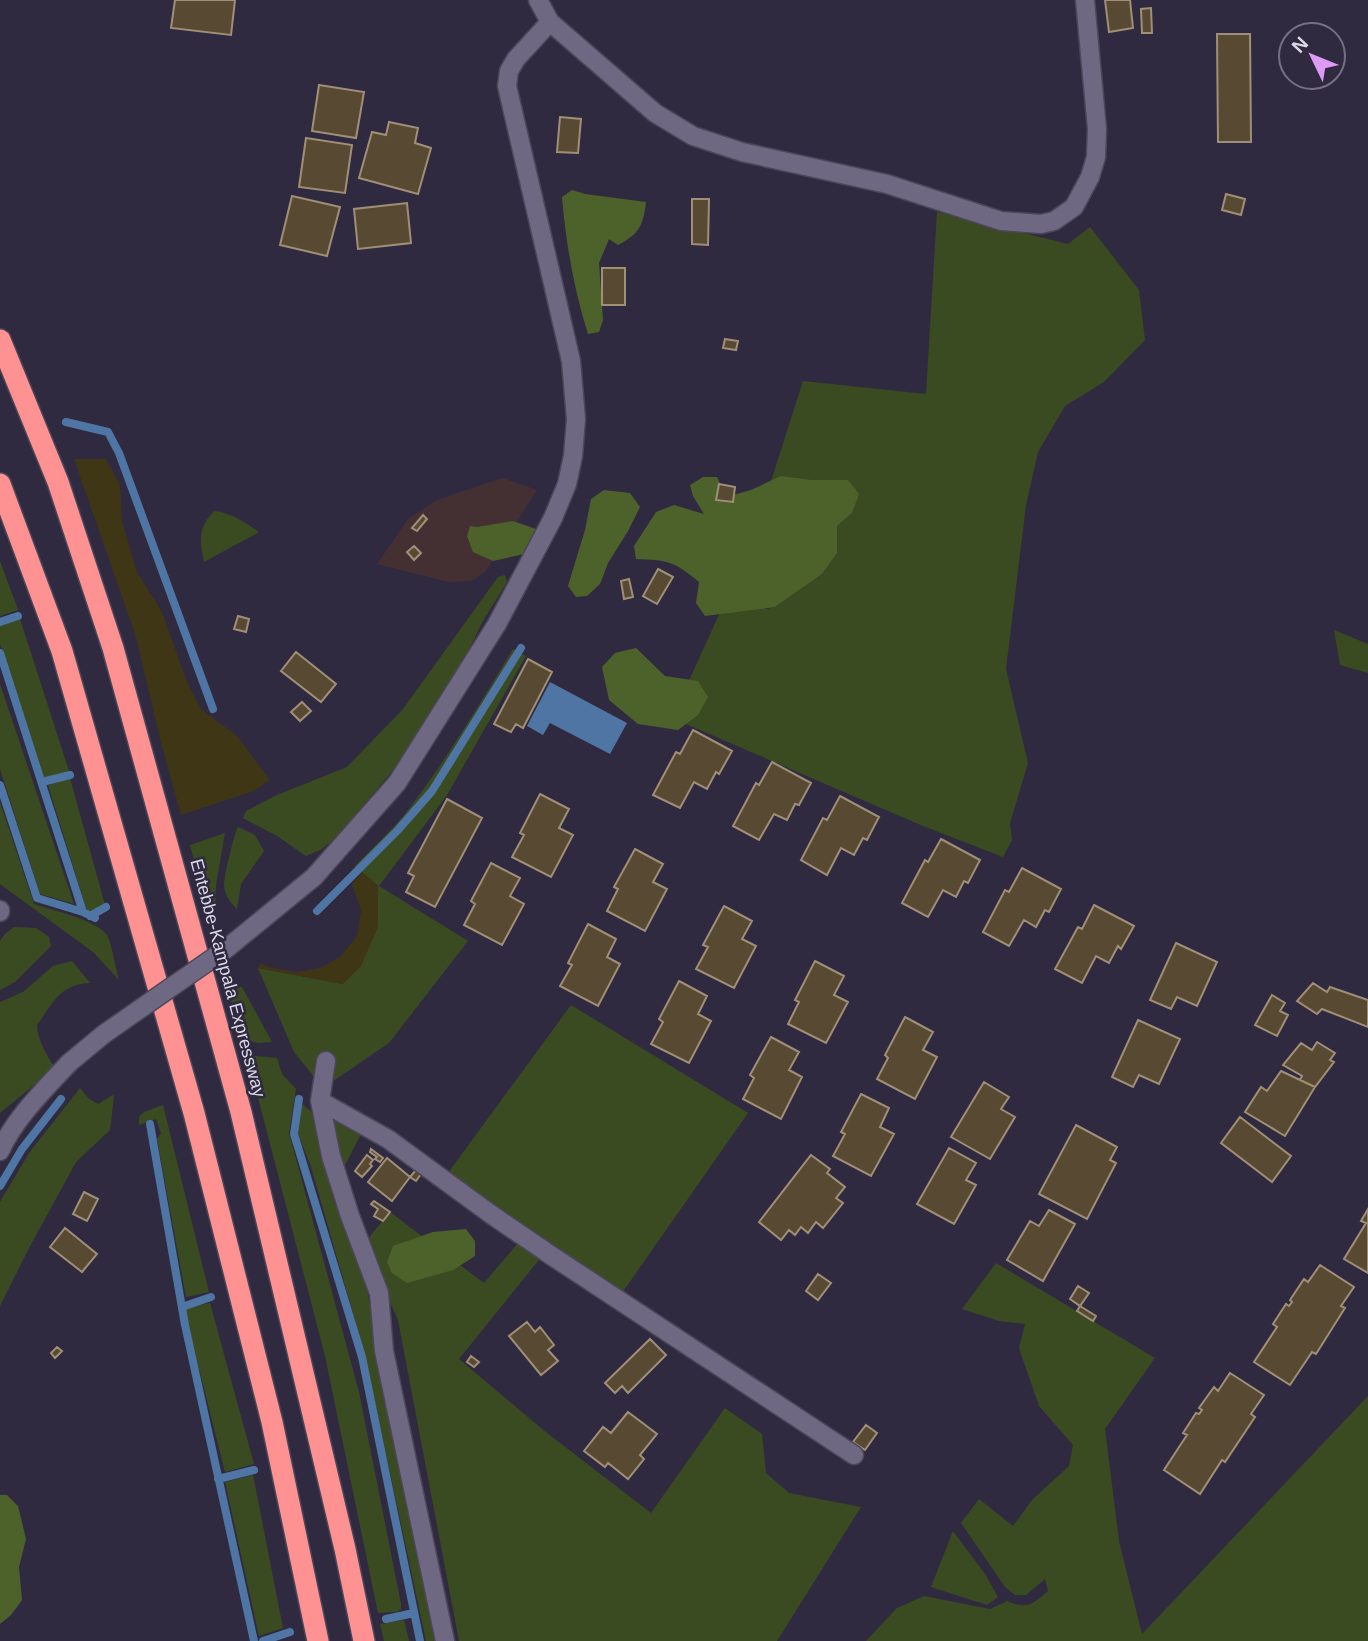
<svg xmlns="http://www.w3.org/2000/svg" width="1368" height="1641" font-family="Arial,sans-serif">
  <style>
    .commercial { fill: #443033 }
    .green { fill: #3b4b21 }
    .forest { fill: #4d622b }
    .sand { fill: #3e3615 }
    .water { fill: #4e75a3 }
    .lines { fill: none; stroke-linecap: round; stroke-linejoin: round }
    .stream { stroke: #4e75a3; stroke-width: 8 }
    .building { fill: #584933; stroke: #9f8f77; stroke-width: 2 }
    .street-casing { stroke: #4b4658; stroke-width: 21 }
    .highway-casing { stroke: #4b4658; stroke-width: 24 }
    .street { stroke: #6e6882; stroke-width: 18 }
    .highway { stroke: #fe9191; stroke-width: 21 }
    .street-bridge-casing { stroke: #4b4658; stroke-width: 21; stroke-linecap: butt }
    .street-bridge { stroke: #6e6882; stroke-width: 18 }
    .labels { text-anchor: middle; stroke-width: 5; stroke-linejoin: round; paint-order: stroke }
    .street-label { font-size: 18px; fill: #dcd9e7; stroke: #302a40 }
  </style>
  <rect width="100%" height="100%" fill="#302a40"/>
  <path class="commercial" d="M502 478 537 490 485 572 472 581 449 582 377 564 408 519 437 500Z"/>
  <path class="green" d="M937 212 1068 244 1090 227 1139 290 1145 340 1104 382 1065 406 1038 452 1026 505 1006 669 1028 763 1010 823 1012 840 1003 857 923 826 672 718 727 597 767 609 775 607 822 574 837 553V526L852 513 848 480H813L781 476 771 481 803 381 926 394Z
    M214 511C230 512 246 523 259 532L204 562C200 539 197 530 214 511Z
    M0 561 18 610 0 616Z
    M505 575 507 582 483 621 448 692 410 750 362 807 342 833 322 849 306 856 277 836 243 818 246 811 277 795 347 767 403 709 498 577Z
    M20 619 69 771 44 778 0 644V626Z
    M1334 630 1368 644V673L1340 665Z
    M513 649 526 656 447 795 379 886 468 941 389 1043 323 1088 294 1052 258 968 343 984 378 886 355 866C371 849 389 833 404 815 445 763 478 706 513 649Z
    M0 684 74 904 40 894 0 769Z
    M70 778 105 905 91 913 86 908 48 785Z
    M0 802 34 904C51 910 101 921 108 937 113 950 115 966 119 980L93 952 0 884Z
    M238 827 255 835 264 851 241 884 237 909C230 902 224 894 224 884 225 872 233 838 238 827Z
    M225 833 216 885 215 917 210 923 190 845Z
    M14 927 36 928 49 937 51 946 15 982 0 990V941L5 934Z
    M72 961 90 983C60 984 53 1003 37 1025 37 1040 47 1055 55 1068L0 1113V1002L23 992 53 966Z
    M235 986 242 987 272 1042 258 1043 241 1038 229 992Z
    M571 1005 748 1113 622 1293 448 1173Z
    M247 1055 277 1058 282 1074 296 1089 289 1133 359 1392 401 1604V1609L397 1612 378 1613 325 1356Z
    M80 1088 88 1098 98 1104 113 1095 114 1096 110 1130 76 1162 28 1250 0 1306V1202L29 1153Z
    M302 1104 313 1113 334 1202 346 1225 365 1277 369 1302 387 1339 439 1641H426L365 1355 311 1167 298 1134Z
    M163 1105 209 1292 186 1297 157 1139 161 1133 156 1119 139 1125V1117L144 1112Z
    M327 1112 362 1132 341 1173Z
    M390 1212 484 1283 518 1243 542 1256 459 1359 542 1429 651 1513 725 1408 762 1434 766 1473 789 1493 861 1507 777 1641H459L398 1320 379 1277 366 1241Z
    M996 1263 1155 1358 1105 1429 1119 1541 1142 1634 1368 1396V1641H866L897 1608 924 1596 990 1609 1007 1601C1027 1610 1033 1604 1048 1591L1045 1579 1026 1595H1015L1005 1587 961 1523 979 1499 1013 1526 1032 1500 1069 1466 1073 1445 1039 1406 1019 1348 1025 1324 999 1321 962 1309Z
    M210 1303 254 1464 225 1472 184 1309Z
    M253 1475 283 1628 259 1636 225 1482Z
    M953 1531 985 1574 998 1597 987 1605 931 1587Z
    M404 1620 409 1641H384L380 1624Z"/>
  <path class="forest" d="M572 190 585 194 646 202C643 226 639 234 618 245L609 239 599 263 603 320 599 332 588 334C574 290 566 244 562 197Z
    M781 476 813 480H848L859 494 852 513 837 526V553L822 574 775 607 705 616 696 603 699 582C674 561 667 560 636 559L634 546 656 512 674 505 704 514 693 496 690 485 703 477H717L726 497 751 490Z
    M604 490 630 493 640 507 628 531 608 563 600 584 587 596 576 597 568 586 585 530 591 499Z
    M513 521 536 529 537 544 524 554 493 561 473 552 467 536 470 526 477 527Z
    M636 648 665 676 698 681 708 697 698 715 678 730 638 724 609 700 602 667 615 653Z
    M466 1229 475 1241V1256L453 1270 407 1283 392 1273 387 1262 393 1246 433 1232Z
    M0 1495H7L18 1506 26 1539 19 1567 22 1600 11 1615 0 1624Z"/>
  <path class="sand" d="M74 459H106L120 485 122 521 136 570 162 612 187 682 201 709 237 736 270 780 254 791 181 815 160 739 136 637Z
    M362 872 378 886V927L361 966 343 984 258 968 261 963 269 967 297 972 320 968 340 957 357 936 361 910 352 884Z"/>
  <path class="water" d="M550 682 627 723 610 754 550 723 543 735 527 726Z"/>
  <g class="lines">
    <path class="stream" d="M66 422 108 432 119 453 213 709
      M0 622 18 616
      M0 653 83 912
      M42 782 70 775
      M0 785 37 898 83 912 95 918
      M317 911 398 830 432 791 521 648
      M90 916 106 907
      M299 1099 294 1134 362 1357 420 1641
      M150 1124 185 1325 254 1641
      M0 1186 22 1149 61 1099
      M182 1307 211 1297
      M218 1479 254 1470
      M386 1619 414 1613
      M263 1641 290 1632"/>
  </g>
  <path class="building" d="M175 0H235L231 35 171 28Z
    M1105 0H1130L1133 28 1109 32Z
    M1151 8 1152 33H1142L1141 9Z
    M1217 34H1250L1251 142H1218Z
    M319 85 364 92 356 138 312 131Z
    M560 117 581 119 578 153 557 152Z
    M389 122 418 128 415 143 431 148 418 194 359 178 372 132 386 135Z
    M306 138 352 145 345 193 299 187Z
    M1226 194 1245 199 1241 215 1222 210Z
    M292 196 340 207 327 256 280 245Z
    M692 199H709L708 245 692 244Z
    M407 203 411 243 358 249 354 209Z
    M602 268H625V305H602Z
    M725 339 738 341 736 350 723 348Z
    M719 484 735 487 733 502 716 500Z
    M423 515 427 519 417 531 412 528Z
    M414 546 421 553 414 560 407 552Z
    M658 569 673 577 657 604 643 596Z
    M629 579 633 597 624 599 621 581Z
    M238 616 249 619 246 632 234 629Z
    M296 652 336 684 321 702 281 671Z
    M528 659 552 672 523 728 516 724 511 732 494 724Z
    M302 702 311 711 300 721 291 712Z
    M693 730 732 751 719 774 716 772 707 789 694 782 680 808 653 795 676 752 680 754Z
    M772 762 811 783 799 805 795 804 787 820 774 814 759 840 733 826 756 783 759 785Z
    M540 794 569 809 559 828 573 835 551 877 512 857 524 835 520 833Z
    M840 796 879 817 867 840 863 838 854 855 841 848 827 875 801 860 823 818 827 820Z
    M447 799 482 818 435 907 406 892 414 876 408 873Z
    M941 839 980 860 968 883 964 881 956 897 943 890 928 917 902 903 925 860 928 862Z
    M635 849 663 864 653 882 667 889 645 931 607 911 618 889 614 887Z
    M491 863 520 878 510 896 524 904 502 945 464 925 475 904 471 901Z
    M1022 868 1061 889 1049 912 1045 910 1036 927 1024 920 1009 946 983 932 1005 890 1009 892Z
    M1094 905 1134 926 1121 949 1118 946 1109 963 1096 956 1082 983 1055 969 1078 927 1082 929Z
    M724 906 752 921 742 939 756 946 734 988 696 969 708 947 703 945Z
    M588 924 616 939 607 957 620 964 598 1006 560 986 572 965 568 963Z
    M1176 943 1217 962 1197 1006 1177 997 1171 1009 1150 1000Z
    M815 961 844 976 834 995 848 1002 826 1043 788 1024 799 1002 795 1000Z
    M679 981 707 996 698 1014 711 1021 689 1063 651 1044 663 1022 659 1019Z
    M1313 983 1327 992 1330 987 1368 1000V1027L1322 1009 1317 1014 1297 1001Z
    M1272 995 1285 1003 1280 1011 1288 1015 1277 1036 1255 1025Z
    M905 1017 933 1032 923 1050 937 1057 915 1099 877 1079 888 1058 885 1055Z
    M1138 1020 1180 1039 1159 1084 1139 1075 1133 1087 1112 1077Z
    M771 1037 799 1052 789 1070 802 1077 781 1119 743 1099 754 1078 750 1075Z
    M1317 1042 1335 1053 1330 1060 1334 1062 1315 1087 1300 1080 1302 1076 1283 1065 1301 1043 1312 1050Z
    M1281 1071 1315 1087 1285 1136 1245 1112 1261 1087 1267 1091Z
    M984 1082 1009 1097 1001 1109 1015 1117 990 1159 951 1137Z
    M861 1094 889 1108 880 1127 894 1134 871 1176 833 1156 845 1134 841 1132Z
    M1240 1117 1291 1156 1272 1182 1221 1143Z
    M1076 1125 1117 1147 1110 1160 1116 1163 1087 1219 1039 1194Z
    M949 1148 976 1163 966 1180 976 1185 954 1224 917 1204Z
    M371 1149 383 1158 380 1162 375 1159 377 1157 370 1152Z
    M367 1155 373 1160 370 1164 372 1166 362 1177 355 1171Z
    M811 1155 830 1169 827 1173 845 1187 836 1198 843 1203 823 1228 816 1222 808 1233 801 1227 795 1235 789 1230 781 1240 759 1222Z
    M387 1158 410 1177 392 1201 368 1182Z
    M416 1170 421 1174 416 1181 410 1177Z
    M84 1192 98 1199 87 1221 73 1214Z
    M374 1201 390 1212 383 1221 374 1216 378 1209 371 1204Z
    M1368 1209V1273L1344 1259 1366 1223 1361 1221Z
    M1049 1210 1075 1224 1043 1281 1007 1260 1030 1221 1039 1226Z
    M65 1228 97 1254 82 1272 50 1247Z
    M1320 1265 1354 1287 1341 1306 1345 1308 1316 1354 1312 1352 1290 1385 1254 1362 1277 1327 1273 1324 1286 1304 1289 1306 1292 1302 1290 1300 1304 1279 1308 1282Z
    M818 1274 831 1283 818 1300 806 1291Z
    M1078 1286 1089 1293 1080 1306 1070 1299Z
    M1080 1306 1096 1316 1093 1321 1077 1311Z
    M527 1322 535 1332 540 1327 554 1345 548 1350 558 1361 541 1375 509 1336Z
    M650 1339 666 1355 628 1393 622 1386 615 1393 605 1383Z
    M57 1347 62 1351 55 1358 51 1353Z
    M471 1356 479 1362 474 1367 467 1362Z
    M1230 1373 1264 1395 1251 1414 1255 1417 1225 1462 1222 1460 1200 1494 1164 1470 1187 1435 1183 1433 1196 1413 1199 1414 1202 1410 1199 1408 1214 1387 1218 1391Z
    M628 1412 657 1434 640 1455 644 1459 628 1479 608 1463 605 1467 584 1451 603 1427 611 1433Z
    M866 1425 877 1433 865 1450 853 1442Z"/>
  <g class="lines">
    <defs>
      <path id="street" d="M538 0 550 22
        M314 877 397 783 497 624 553 518 567 484 573 456 576 419 571 361 507 86 509 71 516 59 550 22 655 113 693 136 742 152 887 184 1001 221 1041 224 1054 221 1074 207 1090 177 1096 157 1097 129 1085 0
        M0 910V912
        M326 1061 320 1101 331 1156 350 1216 379 1293 384 1351 445 1641
        M320 1101 388 1139 492 1215 552 1256 854 1455
        M0 1151C15 1118 44 1090 69 1063"/>
      <path id="highway" d="M0 340 58 482 113 648 241 1112 345 1549 364 1641
        M0 484 62 651 194 1113 272 1422 318 1641"/>
    </defs>
    <use href="#street" class="street-casing"/>
    <use href="#highway" class="highway-casing"/>
    <use href="#street" class="street"/>
    <use href="#highway" class="highway"/>
    <defs>
      <path id="street-bridge" d="M69 1063 104 1034 226 949 314 877"/>
    </defs>
    <use href="#street-bridge" class="street-bridge-casing"/>
    <use href="#street-bridge" class="street-bridge"/>
  </g>
  <g class="labels">
    <g class="street-label">
      <text transform="translate(228 978) rotate(75)" y="6">Entebbe-Kampala Expressway</text>
    </g>
  </g>
  <g transform="translate(1312 56) rotate(313)"><circle r="33" fill="#302a40" stroke="#757083" stroke-width="2"/>
  <path d="M0-5L12 26L0 18L-12 26Z" fill="#dd99f4"/>
  <text y="-10" font-size="19" font-weight="bold" text-anchor="middle" fill="#dcd9e7">N</text>
  </g>
</svg>
